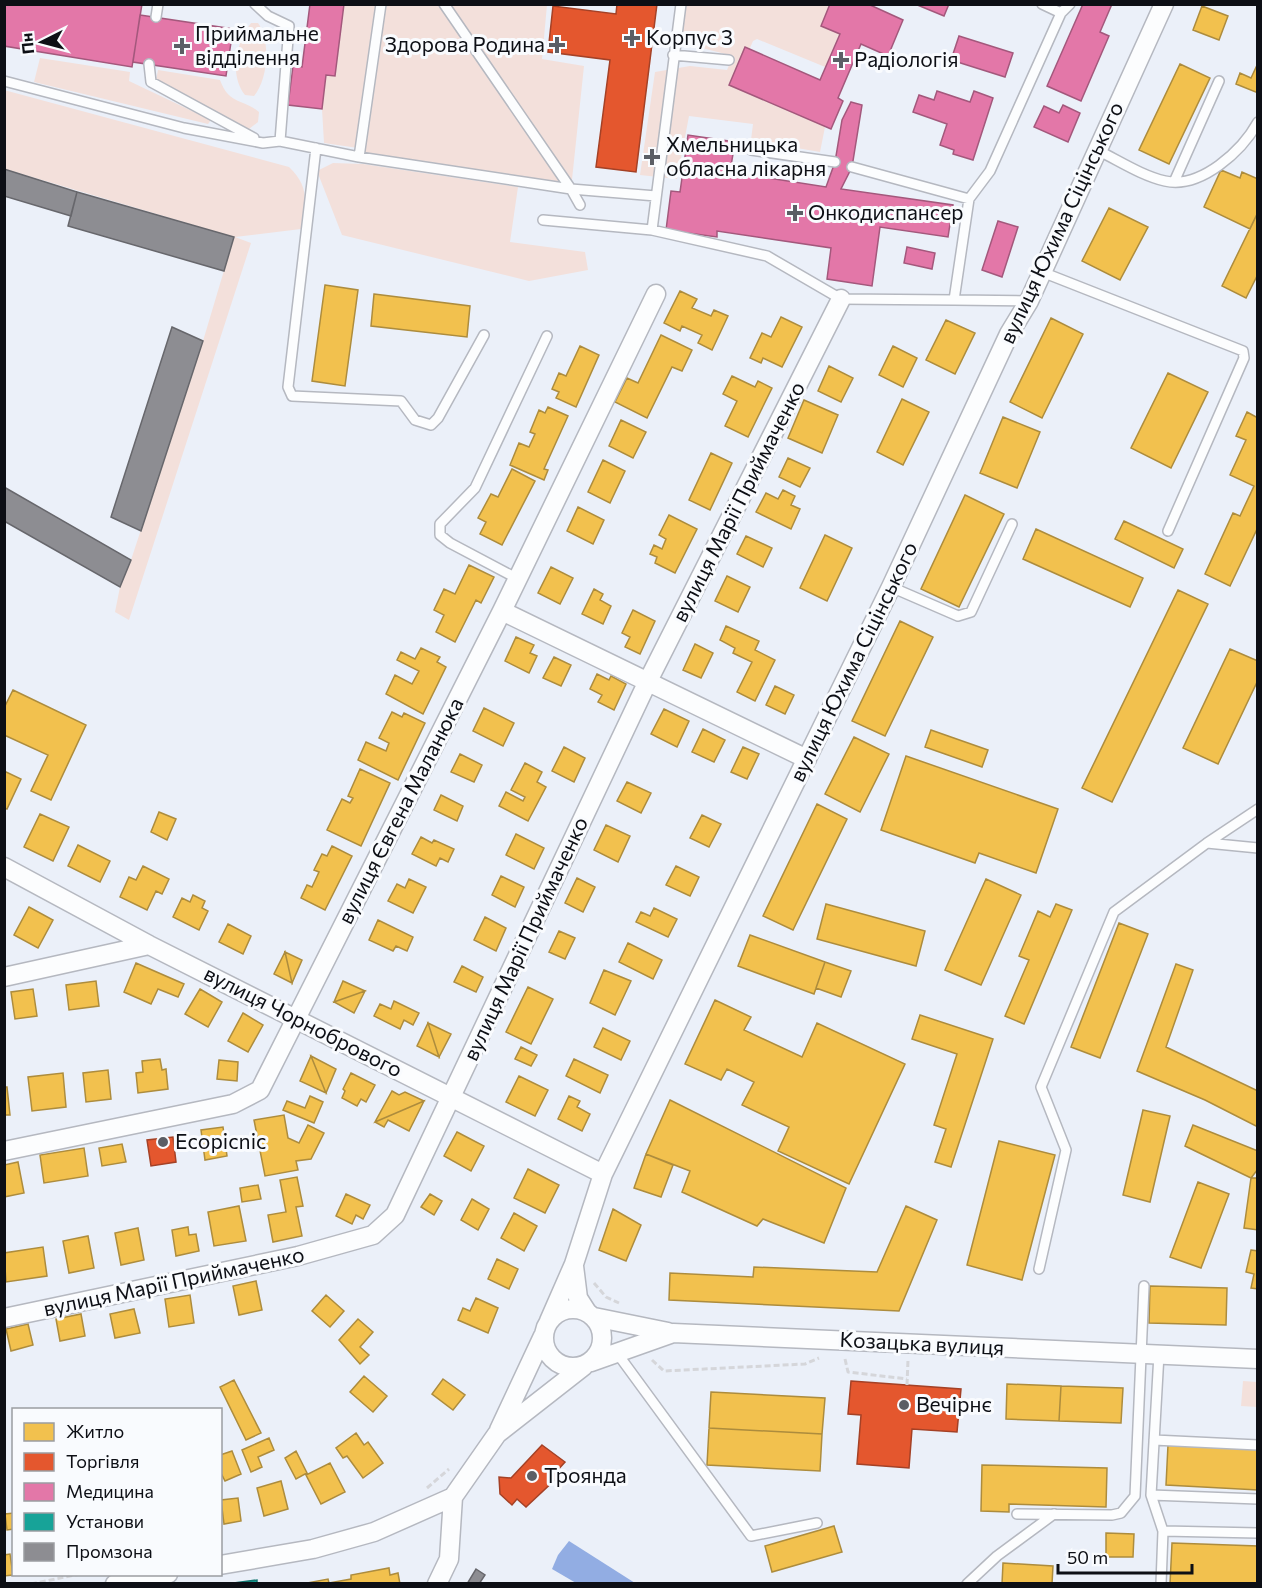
<svg xmlns="http://www.w3.org/2000/svg" width="1262" height="1588" font-family="Commissioner,sans-serif">
  <style>
    .green { fill: #f3e0db }
    .water { fill: #92ade3 }
    .homes { fill: #f2c14e; stroke: #ad8c3d; stroke-width: 1.5 }
    .shops { fill: #e4572e; stroke: #a44126; stroke-width: 1.5 }
    .health { fill: #e377a8; stroke: #a3587c; stroke-width: 1.5 }
    .public { fill: #17a398; stroke: #147771; stroke-width: 1.5 }
    .industry { fill: #8d8d92; stroke: #67676c; stroke-width: 1.5 }
    .lines { fill: none; stroke-linecap: round; stroke-linejoin: round }
    .lane-casing { stroke: #b5b8c0; stroke-width: 12 }
    .street-casing { stroke: #b5b8c0; stroke-width: 21 }
    .path { stroke: #d5d6da; stroke-width: 3; stroke-dasharray: 6 3; stroke-linecap: butt }
    .lane { stroke: #fcfdfe; stroke-width: 9 }
    .street { stroke: #fcfdfe; stroke-width: 18 }
    .poi-dot { fill: #5b5e65; stroke: #f9fbfe; stroke-width: 2 }
    .labels { text-anchor: middle; stroke-width: 6; stroke-linejoin: round; paint-order: stroke }
    .poi-label { font-size: 21px; fill: #0d0f15; stroke: #f9fbfe; text-anchor: start }
    .street-label { font-size: 21px; fill: #0d0f15; stroke: #f9fbfe }
  </style>
  <rect width="100%" height="100%" fill="#ebf0f9"/>
  <path class="green" d="M344 5H378L358 148 324 143 322 109 326 75 335 76Z
    M381 5H547L542 59 584 66 571 189 359 157Z
    M684 5H834L846 31 830 69 757 39 753 41 737 78 826 122 820 152 751 140 753 124 689 116 677 179 640 175 655 72 690 66 727 70 733 56 679 42Z
    M251 23H258C271 41 268 80 254 96L245 95C229 75 236 43 251 23Z
    M40 58 130 72 129 81 211 120 208 124 34 82Z
    M158 70 220 80C229 105 242 98 259 112L258 122 244 133 155 85Z
    M4 90 289 167C310 187 306 203 301 229L235 237 251 243 129 620 115 612 120 587 131 560 203 341 234 237 5 169Z
    M333 163 363 164 518 187 510 242 585 252 588 270 529 281 342 235 317 171Z
    M1243 1381 1257 1382V1407L1241 1406Z"/>
  <path class="water" d="M569 1541 635 1583H576L552 1569 558 1555Z"/>
  <path class="homes" d="M1202 6 1228 16 1219 40 1193 30Z
    M1258 63V93L1236 84 1240 73 1251 78Z
    M1180 64 1210 78 1169 164 1139 150Z
    M1221 170 1240 178 1242 172 1258 179V212L1250 229 1204 207Z
    M1109 208 1148 227 1120 280 1082 261Z
    M1258 212V274L1246 298 1222 286Z
    M325 285 358 290 345 386 312 381Z
    M680 291 697 299 692 308 711 316 714 310 728 316 712 350 698 343 702 335 682 326 680 331 664 323Z
    M374 294 470 306 467 337 371 326Z
    M781 317 802 327 782 367 763 358 761 363 750 358 762 333 771 337Z
    M1051 318 1083 334 1042 418 1010 402Z
    M946 320 975 333 955 374 926 360Z
    M661 335 692 350 682 371 672 367 647 418 615 402 627 378 638 383Z
    M580 346 599 355 576 407 556 398 559 392 552 389 559 373 566 376Z
    M893 346 917 358 903 387 879 375Z
    M829 366 853 378 841 402 818 391Z
    M1168 373 1208 392 1171 468 1131 448Z
    M732 376 755 387 758 381 772 388 748 437 725 426 737 401 723 394Z
    M902 399 929 412 903 465 877 452Z
    M804 400 838 415 822 453 788 438Z
    M548 407 568 416 544 469 548 470 544 480 510 465 519 443 529 447 535 434 530 432 539 410 545 413Z
    M1247 412 1258 418V527L1230 586 1205 574 1233 513 1240 516 1254 486 1230 475 1246 440 1236 436Z
    M1003 417 1040 432 1017 488 980 473Z
    M621 420 646 432 633 458 609 446Z
    M711 453 732 463 710 510 689 500Z
    M788 458 810 468 800 487 779 477Z
    M603 460 625 471 610 503 588 492Z
    M512 469 535 481 502 545 480 534 486 522 478 518 491 494 498 497Z
    M783 490 795 496 791 505 800 509 791 529 756 512 766 493 778 499Z
    M965 495 1004 514 959 607 921 589Z
    M578 507 604 520 593 544 567 531Z
    M669 515 697 529 675 573 655 563 657 557 650 554 654 545 662 549 666 539 659 535Z
    M1124 521 1183 549 1174 568 1115 539Z
    M1036 529 1143 578 1130 607 1023 559Z
    M825 535 852 548 827 601 800 588Z
    M746 536 772 548 763 567 737 554Z
    M469 565 494 577 481 603 476 600 455 642 436 632 444 615 434 610 444 589 455 594Z
    M551 567 573 578 560 604 538 593Z
    M727 576 750 587 738 612 715 601Z
    M594 589 603 594 600 600 611 606 603 624 582 614Z
    M1178 590 1208 604 1112 802 1082 788Z
    M633 610 655 621 640 654 625 647 630 637 622 633Z
    M900 621 933 637 885 736 852 721Z
    M726 626 759 641 755 650 775 660 755 701 737 692 752 662 733 653 735 648 720 640Z
    M516 637 534 645 530 653 537 656 529 673 505 661Z
    M695 644 713 653 701 678 683 670Z
    M421 648 440 657 437 662 446 667 423 714 386 694 395 675 412 684 419 671 397 660 401 652 415 659Z
    M1230 649 1258 661V680L1218 764 1183 748Z
    M554 657 571 665 561 686 543 678Z
    M597 674 609 680 611 676 626 684 614 710 598 702 602 695 590 689Z
    M775 686 794 695 785 714 766 705Z
    M13 690 86 725 51 800 31 791 48 755 4 735V708Z
    M484 708 514 723 503 746 473 731Z
    M664 709 689 721 677 747 651 734Z
    M392 712 402 717 404 713 425 723 398 780 358 760 366 742 386 751 389 743 379 738Z
    M703 729 725 740 714 762 692 752Z
    M931 730 988 750 982 767 925 747Z
    M854 737 889 754 860 812 825 794Z
    M564 747 585 758 574 782 552 771Z
    M743 747 759 754 747 779 731 772Z
    M460 754 482 765 474 782 451 772Z
    M906 756 1058 809 1036 873 979 853 975 863 881 830Z
    M525 763 542 772 537 782 546 787 528 821 499 806 506 792 523 801 525 797 511 790Z
    M360 769 390 783 361 846 327 830 342 799 350 803 353 798 348 796Z
    M4 771 21 779 7 809 4 808Z
    M627 782 651 793 641 813 617 801Z
    M441 795 463 806 457 821 434 810Z
    M817 804 847 819 793 930 763 916Z
    M159 812 176 819 167 840 151 832Z
    M40 814 69 827 53 861 24 847Z
    M702 815 721 824 709 847 690 838Z
    M606 825 630 836 618 862 594 850Z
    M516 834 544 848 534 869 506 855Z
    M421 837 432 843 434 840 454 849 448 862 440 858 436 866 412 854Z
    M78 845 110 861 100 882 68 866Z
    M332 846 352 856 325 910 301 898 307 885 312 887 319 872 314 870 322 854 327 856Z
    M143 866 169 879 162 894 156 891 147 910 120 897 129 877 136 880Z
    M676 866 699 877 690 896 666 885Z
    M501 876 524 887 515 907 492 895Z
    M577 878 595 887 583 912 565 903Z
    M409 879 426 887 413 913 388 901 397 884 405 888Z
    M986 879 1021 895 981 985 945 970Z
    M193 895 205 901 202 908 208 911 199 930 173 917 182 898 190 902Z
    M826 904 925 931 916 966 817 939Z
    M1056 904 1072 910 1024 1024 1005 1016 1029 960 1019 956 1038 911 1050 917Z
    M29 907 53 920 38 948 14 935Z
    M654 908 677 919 668 937 636 922 641 912 650 916Z
    M485 917 506 928 496 951 474 940Z
    M378 920 413 937 407 951 396 946 393 951 369 940Z
    M1119 923 1148 934 1100 1058 1071 1047Z
    M228 924 251 936 243 954 219 942Z
    M559 931 575 938 565 959 549 952Z
    M750 935 825 962 814 994 738 966Z
    M628 943 662 960 653 979 619 962Z
    M285 952 302 960 292 983Z
    M285 952 292 983 274 974Z
    M825 962 851 971 841 997 816 988Z
    M136 963 184 984 178 997 158 989 151 1004 124 992Z
    M1176 964 1193 970 1166 1047 1258 1091V1127L1205 1100 1137 1071Z
    M462 966 483 977 476 992 454 982Z
    M604 970 631 981 615 1015 590 1003Z
    M96 981 99 1006 69 1010 66 985Z
    M343 981 365 991 334 1002Z
    M528 987 553 999 531 1044 506 1032Z
    M33 989 37 1016 15 1019 11 992Z
    M200 989 222 1002 208 1027 185 1014Z
    M365 991 354 1013 334 1002Z
    M715 1000 751 1017 744 1030 802 1057 817 1023 905 1064 849 1184 778 1151 789 1127 742 1105 754 1082 727 1069 721 1080 685 1064Z
    M394 1001 419 1013 413 1025 404 1020 400 1029 374 1016 380 1004 391 1009Z
    M243 1013 263 1025 248 1052 228 1041Z
    M920 1015 993 1039 951 1167 935 1162 946 1129 934 1125 957 1054 912 1039Z
    M428 1023 439 1057 417 1046Z
    M428 1023 451 1034 439 1057Z
    M603 1028 630 1041 621 1060 594 1047Z
    M521 1047 537 1055 531 1066 515 1059Z
    M311 1056 336 1069 326 1093Z
    M311 1056 326 1093 300 1081Z
    M160 1059 162 1070 166 1069 168 1089 138 1093 136 1073 143 1072 142 1061Z
    M574 1059 608 1075 600 1093 566 1076Z
    M219 1060 238 1062 237 1081 217 1079Z
    M108 1070 111 1099 86 1102 83 1073Z
    M63 1073 66 1107 32 1111 28 1077Z
    M351 1073 375 1085 366 1102 361 1099 357 1106 342 1098 345 1091 343 1089Z
    M519 1076 548 1090 535 1116 506 1102Z
    M4 1087H7L10 1115H4Z
    M392 1091 399 1095 405 1092 424 1101 375 1122Z
    M310 1096 323 1102 314 1123 283 1110 287 1101 305 1108Z
    M569 1096 580 1101 577 1107 590 1114 582 1131 558 1119Z
    M670 1100 846 1188 824 1243 763 1219 757 1226 682 1192 690 1171 646 1154Z
    M424 1101 409 1131 388 1120 384 1127 375 1122Z
    M1143 1110 1170 1116 1150 1202 1123 1195Z
    M284 1115 288 1138 299 1143 308 1125 324 1133 311 1159 296 1161 298 1170 265 1176 254 1120Z
    M1193 1125 1258 1151V1169L1251 1178 1185 1146Z
    M223 1127 227 1156 205 1160 201 1130Z
    M457 1132 484 1146 471 1171 444 1156Z
    M999 1141 1055 1155 1022 1280 967 1265Z
    M122 1144 126 1162 102 1166 99 1148Z
    M84 1148 88 1176 44 1183 40 1155Z
    M646 1154 673 1165 661 1197 634 1188Z
    M18 1162 24 1193 4 1197V1165Z
    M528 1169 559 1185 545 1213 514 1198Z
    M297 1177 303 1206 296 1207 302 1236 273 1242 268 1215 286 1212 280 1180Z
    M1251 1178H1258V1230L1244 1228Z
    M1198 1182 1229 1194 1201 1268 1170 1257Z
    M258 1185 261 1199 242 1202 240 1188Z
    M346 1194 370 1205 363 1219 356 1215 352 1224 336 1216Z
    M430 1194 442 1201 434 1215 421 1207Z
    M472 1199 489 1209 478 1230 461 1220Z
    M239 1206 246 1241 214 1246 208 1212Z
    M906 1206 937 1220 899 1311 669 1300 670 1273 753 1277 754 1267 877 1272Z
    M613 1209 641 1225 626 1261 599 1250Z
    M514 1213 537 1226 524 1251 501 1238Z
    M188 1227 189 1235 196 1234 199 1251 176 1256 172 1230Z
    M138 1228 144 1260 121 1265 115 1233Z
    M88 1236 94 1268 69 1273 63 1241Z
    M43 1247 47 1276 6 1282 4 1253Z
    M1251 1250 1258 1251V1289L1251 1288 1254 1274 1246 1272Z
    M497 1259 518 1269 509 1289 488 1279Z
    M256 1281 262 1310 239 1315 233 1286Z
    M1150 1286 1227 1288 1226 1325 1149 1323Z
    M190 1295 194 1323 169 1327 165 1299Z
    M326 1295 344 1311 330 1327 312 1311Z
    M476 1298 498 1308 488 1333 458 1320 463 1308 470 1311Z
    M134 1309 140 1333 115 1338 110 1314Z
    M81 1314 85 1336 60 1341 56 1319Z
    M358 1319 373 1332 360 1347 369 1355 360 1364 339 1340Z
    M28 1324 33 1345 11 1351 6 1329Z
    M364 1376 387 1396 373 1412 350 1392Z
    M443 1379 465 1395 453 1410 432 1394Z
    M234 1380 261 1433 246 1440 220 1387Z
    M1007 1384 1061 1386 1059 1421 1006 1419Z
    M1061 1386 1123 1388 1121 1423 1059 1421Z
    M711 1392 825 1398 822 1434 709 1428Z
    M709 1428 822 1434 820 1471 707 1465Z
    M356 1433 364 1445 368 1442 383 1463 363 1478 347 1456 343 1458 336 1448Z
    M269 1438 274 1450 258 1457 262 1467 251 1472 242 1450Z
    M1168 1445 1258 1449V1490L1166 1485Z
    M232 1451 241 1474 225 1481 220 1471V1455Z
    M296 1451 307 1473 296 1479 285 1458Z
    M330 1463 345 1492 321 1504 306 1475Z
    M982 1465 1107 1468 1106 1507 1009 1504V1512L981 1511Z
    M281 1481 288 1509 264 1516 257 1488Z
    M238 1498 241 1521 224 1524 221 1500Z
    M14 1513V1529L7 1530 5 1514Z
    M834 1526 842 1552 772 1572 765 1546Z
    M1106 1533 1134 1534 1133 1557H1106Z
    M1172 1543 1258 1546V1584H1170Z
    M10 1554 13 1575 4 1576V1555Z
    M1003 1563 1053 1566 1052 1584H1002Z
    M389 1568 390 1575 398 1573 400 1584H302L328 1579 329 1583 351 1579V1575Z"/>
  <path class="shops" d="M617 4H657L636 172 596 167 610 60 548 52 553 6 616 14Z
    M173 1137 176 1162 151 1166 147 1140Z
    M851 1381 961 1389 957 1432 912 1429 909 1468 857 1464 861 1415 848 1414Z
    M542 1445 565 1462 555 1473 559 1476 526 1507 517 1499 512 1505 500 1494 499 1477 511 1478Z"/>
  <path class="health" d="M4 4H142L132 67 4 46Z
    M310 4H344L335 76 326 75 322 109 288 105 293 66 302 67Z
    M830 4H868L903 20 888 56 861 44 838 98 843 101 831 129 729 85 745 47 820 80 840 34 821 26Z
    M915 4H949L944 16Z
    M1083 4H1112L1100 32 1109 36 1081 101 1047 86Z
    M140 15 233 29 226 76 133 62Z
    M959 36 1013 53 1005 77 951 60Z
    M937 91 970 102 974 91 993 98 973 160 953 154 954 150 940 145 947 124 913 112 919 95 934 100Z
    M851 102 862 105 852 167 841 189 953 205 948 237 880 227 872 286 827 279 831 248 717 231V237L666 230 671 191 680 192 688 135 735 142 730 172 826 187 835 162 842 120Z
    M1063 105 1080 113 1068 142 1034 127 1044 106 1059 113Z
    M998 221 1018 227 1002 277 982 270Z
    M907 247 935 253 932 269 904 263Z"/>
  <path class="public" d="M257 1580V1584H226Z"/>
  <path class="industry" d="M4 169 77 192 71 216 4 196Z
    M77 192 234 237 224 271 68 226Z
    M172 327 203 341 141 531 111 517Z
    M4 487 131 560 120 587 4 521Z
    M476 1569 485 1575 479 1584H467Z"/>
  <g class="lines">
    <defs>
      <path id="lane" d="M255 4 268 16 289 26 280 141
        M1042 4 1061 13
        M156 17 158 4
        M673 55 729 60
        M149 64 151 82 254 138
        M4 81 184 128 263 143 280 141 359 157 571 189 444 4
        M316 148 288 387 292 396 401 401 415 420 431 425 438 418 484 335
        M751 150 835 162
        M1097 150C1118 160 1142 176 1165 181 1201 189 1242 151 1258 122
        M359 157 381 4
        M852 167 969 199
        M1174 182 1219 81
        M571 189 656 196
        M571 189 580 205
        M543 220 652 230 767 256 841 299 954 300
        M652 230 681 4
        M1042 272 1243 351 1244 358 1168 531
        M1029 301 954 300 969 199 990 171 1061 13 1070 4
        M518 579 450 543 440 535V524L475 488 547 336
        M891 587 958 616 971 612 1012 524
        M1207 843 1258 848
        M1039 1269 1066 1150 1041 1087 1114 912 1207 843 1258 809
        M617 1353 751 1536 817 1523
        M1159 1354 1151 1495 1163 1531 1161 1584
        M1154 1440 1258 1445
        M1151 1495 1258 1499
        M1017 1514 1112 1515 1121 1513 1135 1496 1144 1286
        M1163 1531 1258 1533
        M967 1584 997 1556 1054 1514"/>
      <path id="street" d="M502 611 807 759
        M4 867 149 945 603 1174
        M4 977 149 945
        M4 1151 233 1104 260 1090 502 611 656 294
        M574 1266 578 1298 587 1312
        M544 1338a29 29 0 1 1 58 0a29 29 0 1 1-58 0Z
        M594 1317 668 1332
        M4 1318 298 1256 373 1235 395 1215 648 681 841 299
        M549 1321 574 1264 603 1174 891 587 1009 334 1029 301 1164 4
        M591 1362 673 1333 1258 1359
        M499 1430 543 1336
        M220 1565 313 1549 374 1532 453 1497 497 1434 584 1366
        M115 1584 168 1574
        M437 1584 449 1559 453 1497"/>
    </defs>
    <use href="#lane" class="lane-casing"/>
    <use href="#street" class="street-casing"/>
    <path class="path" d="M594 1283 606 1297 619 1303
      M845 1359 848 1372 907 1379
      M652 1360 664 1371 805 1364 819 1358
      M907 1385 908 1360
      M427 1488 449 1469
      M31 1584 80 1574"/>
    <use href="#lane" class="lane"/>
    <use href="#street" class="street"/>
  </g>
  <g class="poi-dot">
    <path d="M629 29h6v6h6v6h-6v6h-6v-6h-6v-6h6z"/>
    <path d="M554 36h6v6h6v6h-6v6h-6v-6h-6v-6h6z"/>
    <path d="M179 37h6v6h6v6h-6v6h-6v-6h-6v-6h6z"/>
    <path d="M838 51h6v6h6v6h-6v6h-6v-6h-6v-6h6z"/>
    <path d="M649 148h6v6h6v6h-6v6h-6v-6h-6v-6h6z"/>
    <path d="M792 204h6v6h6v6h-6v6h-6v-6h-6v-6h6z"/>
    <circle cx="163" cy="1142" r="6"/>
    <circle cx="904" cy="1405" r="6"/>
    <circle cx="532" cy="1476" r="6"/>
  </g>
  <g class="labels">
    <g class="poi-label">
      <text x="195" y="41">Приймальне<tspan x="195" dy="24">відділення</tspan></text>
      <text x="646" y="45">Корпус 3</text>
      <text x="545" y="52" text-anchor="end">Здорова Родина</text>
      <text x="854" y="67">Радіологія</text>
      <text x="666" y="152">Хмельницька<tspan x="666" dy="24">обласна лікарня</tspan></text>
      <text x="808" y="220">Онкодиспансер</text>
      <text x="175" y="1149">Ecopicnic</text>
      <text x="916" y="1412">Вечірнє</text>
      <text x="544" y="1483">Троянда</text>
    </g>
    <g class="street-label">
      <text transform="translate(1062 223) rotate(-65)" y="7">вулиця Юхима Сіцінського</text>
      <text transform="translate(739 502) rotate(-63)" y="7">вулиця Марії Приймаченко</text>
      <text transform="translate(854 662) rotate(-64)" y="7">вулиця Юхима Сіцінського</text>
      <text transform="translate(401 811) rotate(-63)" y="7">вулиця Євгена Маланюка</text>
      <text transform="translate(526 939) rotate(-65)" y="7">вулиця Марії Приймаченко</text>
      <text transform="translate(303 1022) rotate(27)" y="7">вулиця Чорнобрового</text>
      <text transform="translate(174 1282) rotate(-12)" y="7">вулиця Марії Приймаченко</text>
      <text transform="translate(922 1344) rotate(3)" y="7">Козацька вулиця</text>
    </g>
  </g>
  <rect width="1262" height="1588" fill="none" stroke="#0d0f15" stroke-width="12"/>
  <rect x="12" y="1408" width="210" height="168" fill="#f9fbfe" stroke="#9b9da1" stroke-width="1.5"/>
  <rect x="24" y="1423" width="30" height="18" fill="#f2c14e" stroke="#9b9da1" stroke-width="1.5"/>
  <text x="66" y="1438" font-size="18" fill="#0d0f15">Житло</text>
  <rect x="24" y="1453" width="30" height="18" fill="#e4572e" stroke="#9b9da1" stroke-width="1.5"/>
  <text x="66" y="1468" font-size="18" fill="#0d0f15">Торгівля</text>
  <rect x="24" y="1483" width="30" height="18" fill="#e377a8" stroke="#9b9da1" stroke-width="1.5"/>
  <text x="66" y="1498" font-size="18" fill="#0d0f15">Медицина</text>
  <rect x="24" y="1513" width="30" height="18" fill="#17a398" stroke="#9b9da1" stroke-width="1.5"/>
  <text x="66" y="1528" font-size="18" fill="#0d0f15">Установи</text>
  <rect x="24" y="1543" width="30" height="18" fill="#8d8d92" stroke="#9b9da1" stroke-width="1.5"/>
  <text x="66" y="1558" font-size="18" fill="#0d0f15">Промзона</text>
  <g transform="translate(42 42) rotate(264)" stroke="#f9fbfe" stroke-width="4.5" paint-order="stroke">
  <path d="M0-4.5L10 22L0 15L-10 22Z" fill="#0d0f15"/>
  <text y="-9" font-size="16" font-weight="bold" text-anchor="middle" fill="#0d0f15">Пн</text>
  </g>
  <path d="M1058 1564v9h134v-9" fill="none" stroke="#0d0f15" stroke-width="3"/>
  <text x="1067" y="1564" font-size="18" fill="#0d0f15" stroke="#f9fbfe" stroke-width="4.5" paint-order="stroke">50 m</text>
</svg>
